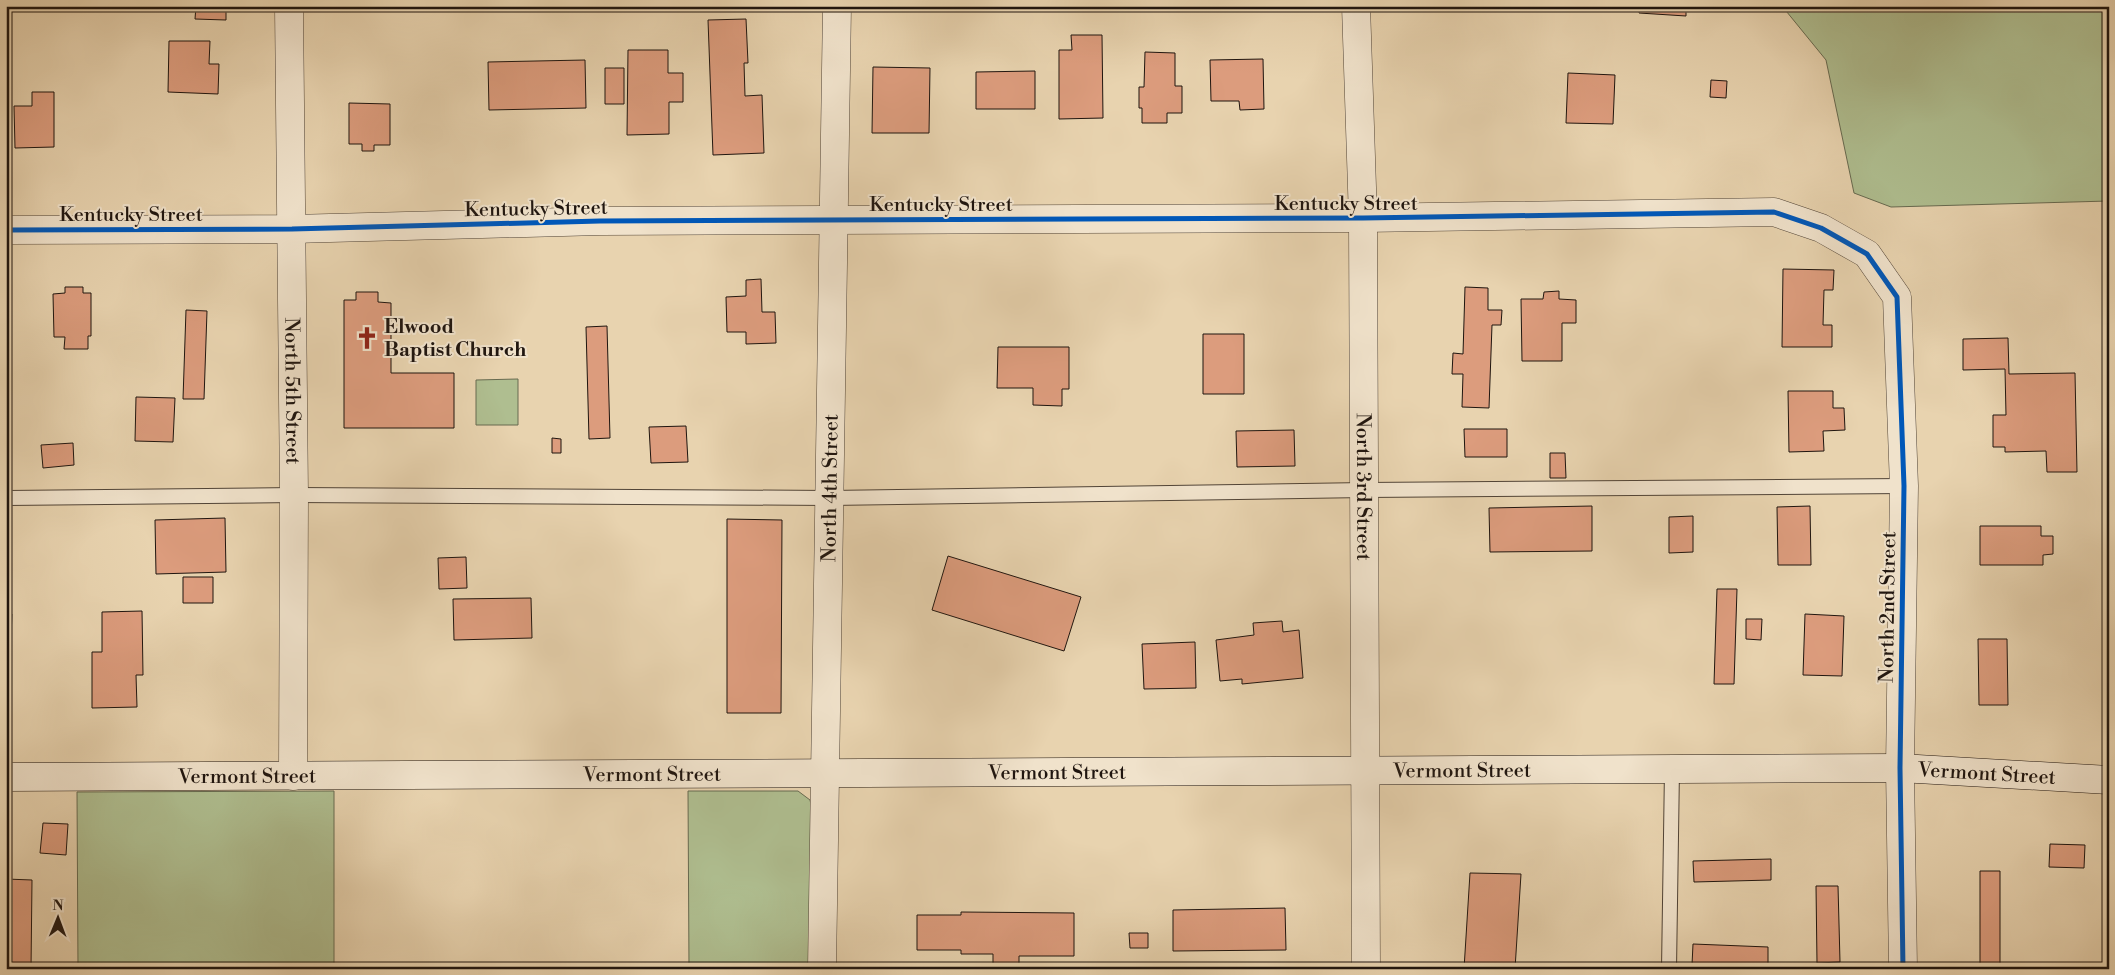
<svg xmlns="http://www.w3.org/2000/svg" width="2115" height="975" font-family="'Libre Bodoni',serif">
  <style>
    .green { fill: #afbe90; stroke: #676a50 }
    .building { fill: #dc9c7d; stroke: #1f150f }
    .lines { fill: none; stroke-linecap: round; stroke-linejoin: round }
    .lane-casing { stroke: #514437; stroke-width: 16 }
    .street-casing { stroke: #514437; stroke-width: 29 }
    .secondary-casing { stroke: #1f150f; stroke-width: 29 }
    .lane { stroke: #f0e2cb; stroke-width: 14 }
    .street { stroke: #f0e2cb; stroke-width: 28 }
    .secondary { stroke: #f0e2cb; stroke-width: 28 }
    .cycleway-casing { stroke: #f0e2cb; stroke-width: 8 }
    .cycleway { stroke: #0057b8; stroke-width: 5 }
    .labels { text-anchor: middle; stroke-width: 4; stroke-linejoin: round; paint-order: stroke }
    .street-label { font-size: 20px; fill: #1f150f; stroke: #f0e2cb }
    .poi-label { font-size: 20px; font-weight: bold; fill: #1f150f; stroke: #f0e2cb; text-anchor: start }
  </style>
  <rect width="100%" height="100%" fill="#e8d3af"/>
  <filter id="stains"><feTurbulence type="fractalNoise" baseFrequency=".004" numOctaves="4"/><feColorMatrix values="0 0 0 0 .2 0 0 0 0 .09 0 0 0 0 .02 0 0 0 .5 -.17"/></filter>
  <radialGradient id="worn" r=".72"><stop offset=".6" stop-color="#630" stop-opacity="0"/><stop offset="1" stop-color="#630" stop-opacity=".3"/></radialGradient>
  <path class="green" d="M1782 6H2109V201L1891 207 1854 193 1826 60Z
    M518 379V425H476V380Z
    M334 791V969H78L77 792Z
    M688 791H798L810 800 815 824 821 969H689Z"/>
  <path class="building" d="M196 6H226V20L195 19Z
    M1640 6H1686V16L1639 13Z
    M746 19 748 63H744L745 96 762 95 764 153 713 155 708 20Z
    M1071 35H1102L1103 118 1059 119V50H1072Z
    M169 41H210L209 64H219L218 94 168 92Z
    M628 50H668V73H683V102H669V134L627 135Z
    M1145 52 1175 53V86H1182V113H1167V123H1142V108H1139V87H1144Z
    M1263 59 1264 109 1240 110 1239 101H1211L1210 60Z
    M585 60 586 108 489 110 488 62Z
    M873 67 930 68 929 133H872Z
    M605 68H624V104H605Z
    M1035 71V109H976V72Z
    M1568 73 1615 75 1613 124 1566 123Z
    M1711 80 1727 81 1726 98 1710 97Z
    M32 92H54V147L15 148 14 106H32Z
    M349 103 390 104V145H374V151H362V144H349Z
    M1783 269 1834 270 1833 290H1824L1823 325H1832V347H1782Z
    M761 279 762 312H775L776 343 746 344V332H727L726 297 746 296V280Z
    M65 287H83V293H91V336H88V349H64L65 337H54L53 294 65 293Z
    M1465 287 1488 288V310H1502L1501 325H1492L1489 408 1462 407 1463 374H1452L1453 353 1463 354Z
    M1559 291V299L1576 300V323H1562V361H1522L1521 299H1543L1544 292Z
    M356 292H378V302L391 303V373H454V428H344V300H356Z
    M186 310 207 311 204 399H183Z
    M607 326 610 438 589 439 586 327Z
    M1203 334H1244V394H1203Z
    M2008 338 2009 374 2075 373 2077 472H2047L2046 451 2005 452V447H1993V415H2006L2005 369 1963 370V339Z
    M998 347H1069V389H1062V406L1033 405V388H997Z
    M1788 391H1833V408H1844L1845 430 1823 431 1824 451 1789 452Z
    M136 397 175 398 173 442 135 441Z
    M686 426 688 462 651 463 649 427Z
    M1464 429H1507V457H1465Z
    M1294 430 1295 466 1237 467 1236 431Z
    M552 438 561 439V453H552Z
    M73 443 74 465 43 468 41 445Z
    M1550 453H1565L1566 478H1550Z
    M1592 506V551L1490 552 1489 508Z
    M1810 506 1811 565H1778L1777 507Z
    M1693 516V552L1669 553V517Z
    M225 518 226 572 156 574 155 520Z
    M727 519 782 520 781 713H727Z
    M1980 526H2041V536H2053V554L2043 555V565H1980Z
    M948 556 1081 597 1064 651 932 610Z
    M466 557 467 588 439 589 438 558Z
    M183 577H213V603H183Z
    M1717 589H1737L1734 684H1714Z
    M531 598 532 638 454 640 453 599Z
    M142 611 143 675H136L137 707 92 708V652H102V612Z
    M6 613 12 614 8 701H6Z
    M1805 614 1844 616 1842 676 1803 675Z
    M1746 619H1762L1761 640 1746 639Z
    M1282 621 1283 632 1299 630 1303 678 1242 684V679L1220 681 1216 640 1254 635 1253 623Z
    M1978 639H2007L2008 705H1979Z
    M1195 642 1196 688 1144 689 1142 644Z
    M43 823 68 824 66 855 40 853Z
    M2050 844 2085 845 2084 868 2049 867Z
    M1771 859V880L1694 882 1693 861Z
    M1980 871H2000V968H1980Z
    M1470 873 1521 874 1515 969H1464Z
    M6 879 32 880 31 969H6Z
    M1816 886H1838L1840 962 1817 963Z
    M1285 908 1286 950 1173 951V910Z
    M961 912 1074 913V956H1019V969H993V954H961V950H917V915H961Z
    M1129 933H1148V948H1130Z
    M1693 944 1768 947V968L1692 965Z"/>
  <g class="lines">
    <defs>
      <path id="lane" d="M6 498 294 495 830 498 1365 490 1904 486
        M1669 969 1672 769"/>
      <g id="street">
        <path id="s1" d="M289 6 294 495 293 776"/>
        <path id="s2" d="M1356 6 1363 218 1366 969"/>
        <path d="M6 230 292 229 600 221 1363 218 1774 212 1821 228 1867 254 1897 297 1904 486 1900 768 1903 969"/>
        <path id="s3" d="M822 969 837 6"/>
      </g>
      <g id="secondary">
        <path id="s4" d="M6 777 1900 768 2109 780"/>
      </g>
    </defs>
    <use href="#lane" class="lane-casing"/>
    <use href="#street" class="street-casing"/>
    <use href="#secondary" class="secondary-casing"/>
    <use href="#lane" class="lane"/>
    <use href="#street" class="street"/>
    <use href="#secondary" class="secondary"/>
    <defs>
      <path id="cycleway" d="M6 230 292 229 600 221 1363 218 1774 212 1821 228 1867 254 1897 297 1904 486 1900 768 1903 969"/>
    </defs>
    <use href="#cycleway" class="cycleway-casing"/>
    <use href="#cycleway" class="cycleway"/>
  </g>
  <defs>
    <symbol id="church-bare" viewBox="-9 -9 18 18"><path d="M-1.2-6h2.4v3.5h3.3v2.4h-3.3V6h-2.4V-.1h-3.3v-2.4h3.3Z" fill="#8f2418" stroke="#f0e2cb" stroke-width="2.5" paint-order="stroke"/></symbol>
  </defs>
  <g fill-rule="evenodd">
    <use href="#church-bare" x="351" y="322" width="32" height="32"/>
  </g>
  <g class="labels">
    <g class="street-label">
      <text x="1346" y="210">Kentucky Street</text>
      <text x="941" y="211">Kentucky Street</text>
      <text transform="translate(536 208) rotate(-1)" y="7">Kentucky Street</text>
      <text x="131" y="221">Kentucky Street</text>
      <text dy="7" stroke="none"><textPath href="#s1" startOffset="385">North 5th Street</textPath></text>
      <text dy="7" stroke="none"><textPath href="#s2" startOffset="481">North 3rd Street</textPath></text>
      <text dy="7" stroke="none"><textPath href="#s3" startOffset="481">North 4th Street</textPath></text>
      <text transform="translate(1887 607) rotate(-89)" y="7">North 2nd Street</text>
      <text dy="7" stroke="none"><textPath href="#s4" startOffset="1456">Vermont Street</textPath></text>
      <text dy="7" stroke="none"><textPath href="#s4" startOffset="1051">Vermont Street</textPath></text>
      <text dy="7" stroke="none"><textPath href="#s4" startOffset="1981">Vermont Street</textPath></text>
      <text dy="7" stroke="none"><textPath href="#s4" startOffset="646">Vermont Street</textPath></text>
      <text dy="7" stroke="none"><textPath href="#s4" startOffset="241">Vermont Street</textPath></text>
    </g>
    <g class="poi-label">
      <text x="384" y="333">Elwood<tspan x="384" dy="23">Baptist Church</tspan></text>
    </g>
  </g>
  <rect width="2115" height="975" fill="none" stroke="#e8d3af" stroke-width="25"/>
  <rect x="8" y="8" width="2100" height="960" fill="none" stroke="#1f150f" stroke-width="2.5"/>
  <rect x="12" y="12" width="2090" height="950" fill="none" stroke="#1f150f"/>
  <g transform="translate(58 918) rotate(1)" stroke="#f0e2cb" stroke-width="4" paint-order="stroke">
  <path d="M0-4L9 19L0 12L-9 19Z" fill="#1f150f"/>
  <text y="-8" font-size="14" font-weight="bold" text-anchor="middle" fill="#1f150f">N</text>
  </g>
  <rect width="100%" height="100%" filter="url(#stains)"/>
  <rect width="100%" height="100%" fill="url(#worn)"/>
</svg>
